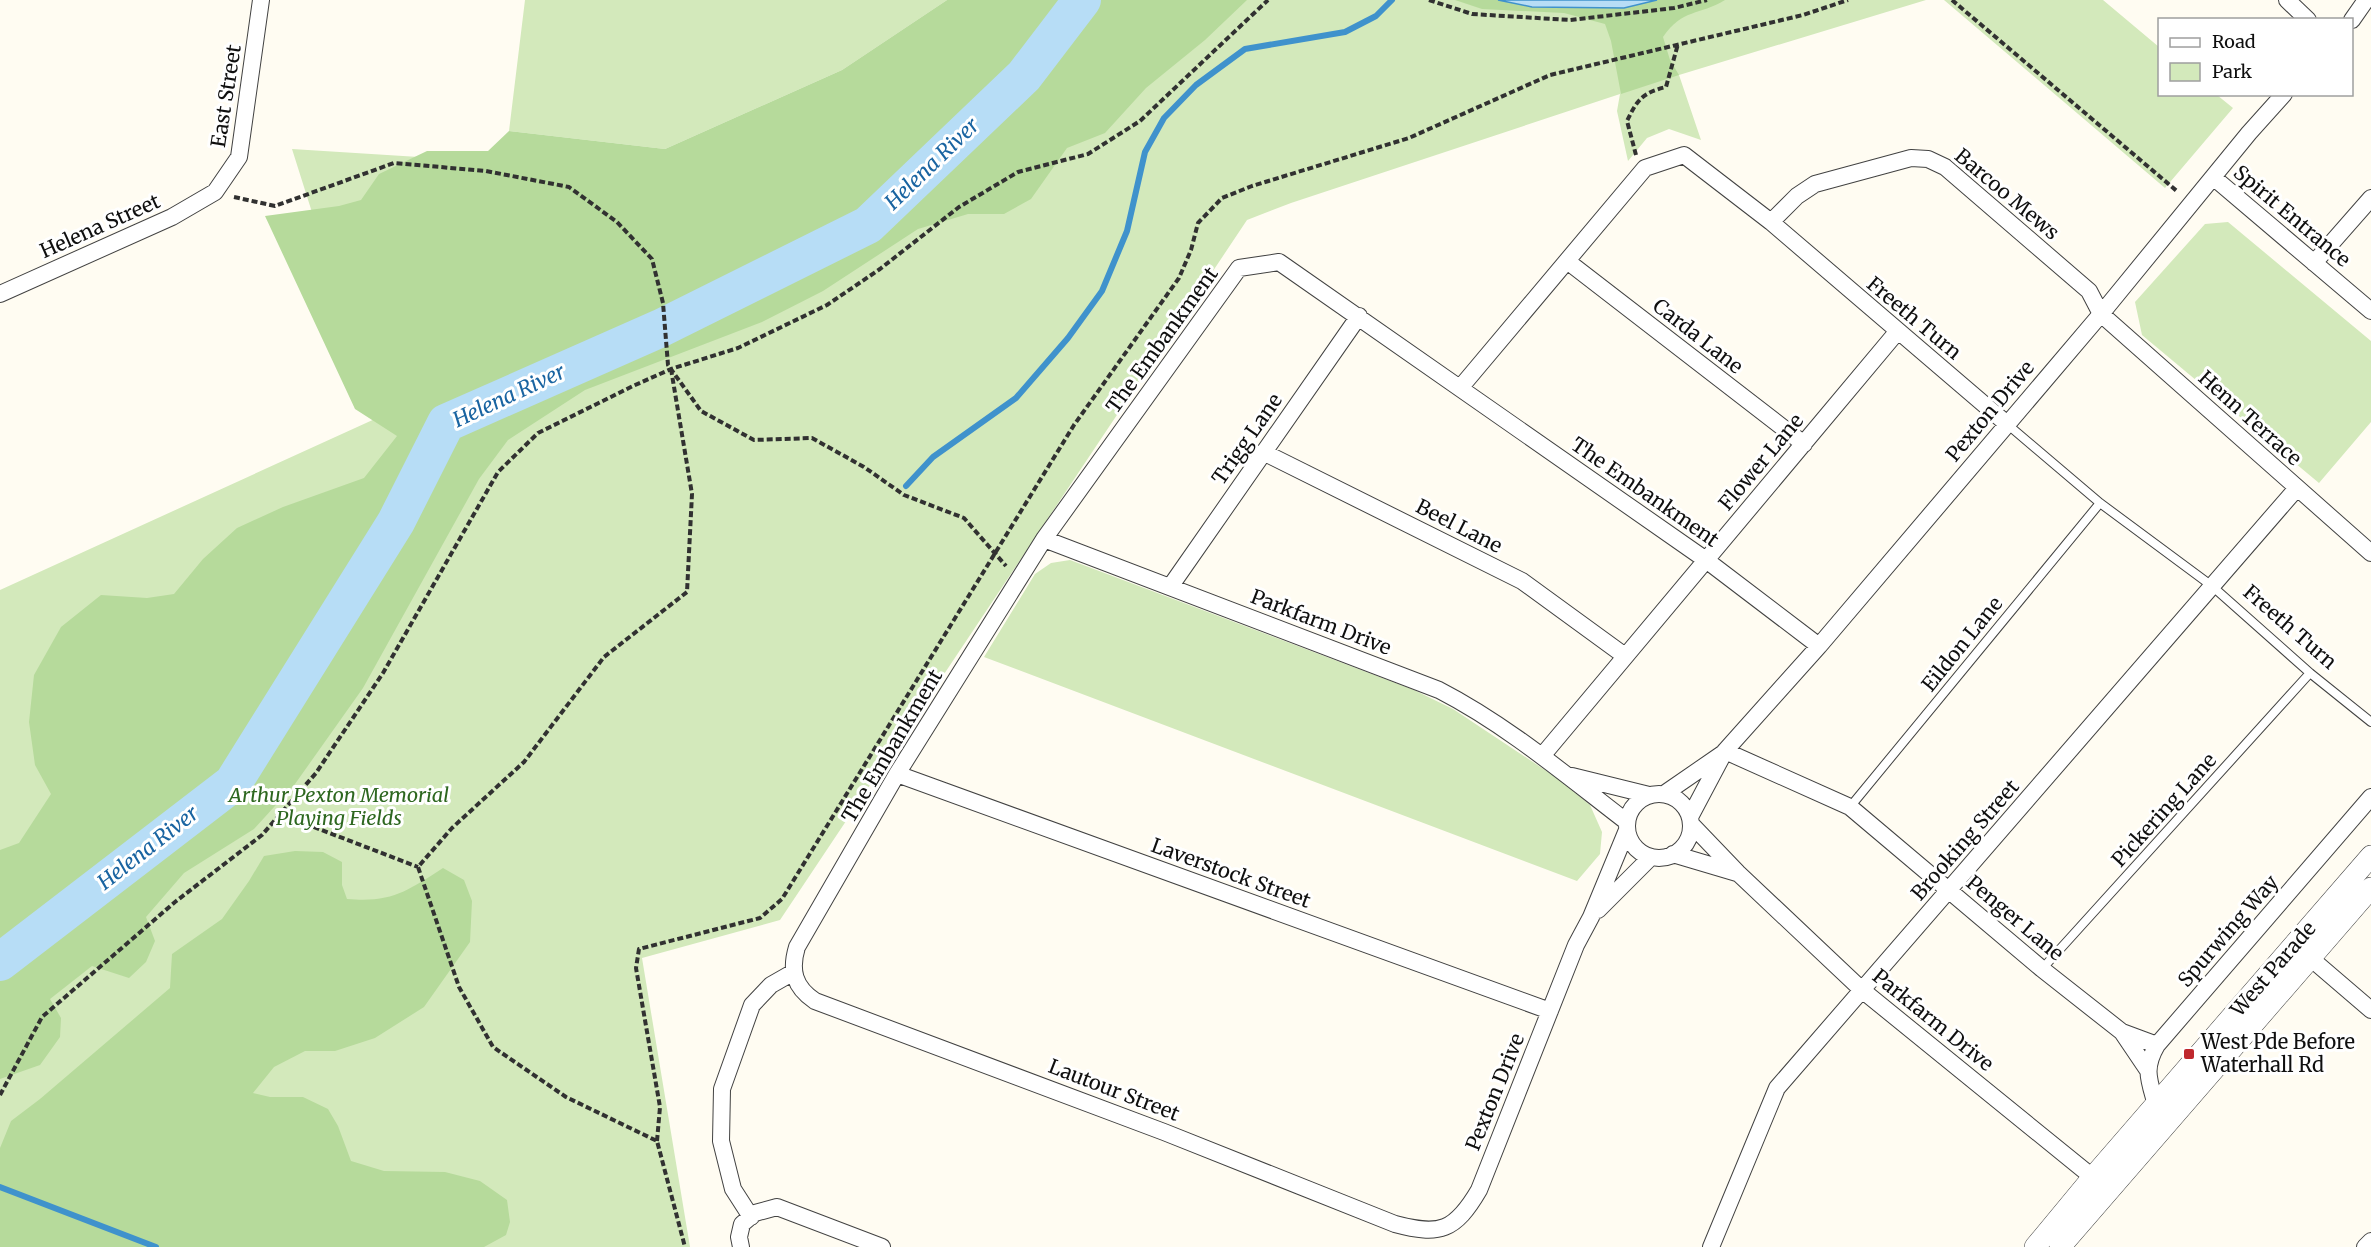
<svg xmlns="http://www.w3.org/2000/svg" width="2371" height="1247" font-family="Merriweather,serif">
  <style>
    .green { fill: #d3e9bb }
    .forest { fill: #b6da9b }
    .water { fill: #b7ddf6; stroke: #3f92cc; stroke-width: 1.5 }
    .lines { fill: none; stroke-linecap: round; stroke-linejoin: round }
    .stream { stroke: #3f92cc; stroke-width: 6 }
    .river { stroke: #b7ddf6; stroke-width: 38 }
    .service-casing { stroke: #424242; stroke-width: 10 }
    .minor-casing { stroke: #424242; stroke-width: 18 }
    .tertiary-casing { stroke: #424242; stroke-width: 22 }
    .path { stroke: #313131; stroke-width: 4; stroke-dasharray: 6 3; stroke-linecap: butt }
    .service { stroke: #fff; stroke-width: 8 }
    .minor { stroke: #fff; stroke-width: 16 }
    .tertiary { stroke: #fff; stroke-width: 21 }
    .poi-dot { fill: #bf282d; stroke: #fff; stroke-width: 2 }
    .labels { text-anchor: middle; stroke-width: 6; stroke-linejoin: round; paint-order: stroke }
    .street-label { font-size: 20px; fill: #0f0f0f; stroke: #fff }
    .park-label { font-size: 20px; font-style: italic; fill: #2d671f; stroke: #fff }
    .poi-label { font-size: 20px; fill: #0f0f0f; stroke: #fff; text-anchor: start }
    .water-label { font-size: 21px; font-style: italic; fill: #1964a1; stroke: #fff }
  </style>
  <rect width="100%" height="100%" fill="#fffcf2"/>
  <path class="green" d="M525 0H947L842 70 665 149 509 131Z
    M1073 0H1926L1679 75 1701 140 1669 129 1647 138 1628 161 1617 111 1620 94 1291 203 1247 220 780 920 642 958 690 1247H0V590L377 418 292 149 816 182Z
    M1944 0H2103L2159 47 2160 94 2217 95 2233 108 2165 188Z
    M2228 222 2371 341V422L2319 483 2142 335 2135 302 2205 224Z
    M1070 560 1414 690 1453 709 1557 778 1590 805 1602 832 1600 854 1577 881 984 657 1035 574 1051 563Z"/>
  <path class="forest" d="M947 0H1247L1205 40 1146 88 1105 133 1067 148 1031 199 1004 214H968L918 229 823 291 762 322 585 390 508 440 479 479 363 688 295 784 254 829 184 873 146 917 155 941 146 962 129 978 92 966 50 999 61 1018 60 1037 40 1065 0 1079V850L19 843 51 794 35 765 29 722 34 675 61 627 101 595 147 598 174 594 203 559 237 528 283 507 364 478 397 436 355 409 265 216 339 206 361 200 379 174 427 151H488L509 131 665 149 842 70Z
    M1455 0H1498L1532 7 1624 8 1657 0H1725C1699 16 1683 8 1663 37L1670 60 1679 75 1621 94 1611 41 1605 24 1564 13 1482 9Z
    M295 851 323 852 342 862V885L347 899C392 903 407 891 443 868L464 880 472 901 470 942 424 1007 375 1038 335 1051H305L274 1067 253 1093 270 1097H303L328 1109 338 1126 351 1161 384 1171 445 1172 480 1181 507 1200 510 1222 506 1235 484 1247H0V1148L11 1121 40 1099 170 988 172 954 222 919 249 881 264 856Z"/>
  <path class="water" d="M1498 0H1657L1624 8 1532 7Z"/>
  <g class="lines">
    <path class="stream" d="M906 486 933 457 1016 398 1068 338 1102 291 1127 231 1145 152 1164 118 1196 85 1245 49 1345 32 1376 16 1392 0
      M0 1187 156 1247"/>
    <path class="river" d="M0 962 233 783 396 522 446 423 661 328 868 225 1024 76 1082 0"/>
    <defs>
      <path id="service" d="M2007 424 2100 503 2212 586 2310 673 2371 722
        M1850 807 2100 503
        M2042 969 2310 673"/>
      <path id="minor" d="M2287 0 2308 20
        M2352 20 2366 0
        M2213 177 2371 311
        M1771 222 1797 196 1815 184 1911 158 1928 159 1945 167 2089 291 2101 314 2371 553
        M1567 261 1804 444
        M2314 263 2371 198
        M0 294 172 217 215 192 239 157 261 0
        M1460 388 1645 168 1684 155 1771 222 2007 424
        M1263 452 1522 581 1625 656
        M1044 539 1439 690C1507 725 1567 776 1627 822
        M1170 587 1359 316
        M1725 751 1850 807 2042 969 2122 1032 2157 1045
        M1542 756 1897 332
        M897 774 1550 1011
        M1572 776 1649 795
        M1664 794 1722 754
        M1627 826a32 32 0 1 1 64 0a32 32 0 1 1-64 0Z
        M1690 817 1725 751 1819 646 2101 314 2249 133 2284 94
        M1691 824 1738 873 1862 990 2101 1184
        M1627 830 1591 917 1576 945 1479 1190C1455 1231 1440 1236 1395 1224L1164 1132 815 1001C794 987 790 970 797 947L897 774 1044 539 1239 268 1279 262 1706 560 1819 646
        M1673 854 1737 873
        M1598 910 1651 857
        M2301 950 2371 1010
        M2122 1032 2147 1069
        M2156 1105C2149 1080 2143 1069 2157 1045L2371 797
        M751 1217 733 1189 721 1141 722 1089 752 1005 771 985 792 973
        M741 1247 739 1237 742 1224 755 1213 777 1207 882 1247
        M1711 1247 1777 1088 2297 488
        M2365 1247 2371 1241"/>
      <path id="tertiary" d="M2035 1247 2093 1177 2371 856
        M2060 1247 2371 888"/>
    </defs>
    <use href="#service" class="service-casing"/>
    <use href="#minor" class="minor-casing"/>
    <use href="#tertiary" class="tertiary-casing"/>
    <path class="path" d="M1429 0 1472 14 1570 20 1674 8 1707 0
      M1952 0 2178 192
      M1636 155 1627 121C1637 100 1642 93 1666 87L1678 44
      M234 197 275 206 394 163 486 171 569 187 617 222 652 259 663 303 668 365 701 411 754 440 812 438 864 467 904 495 964 518 1006 566
      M671 369 692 494 687 592 604 657 524 762 452 828 418 867 459 987 493 1047 566 1097 657 1141 685 1247
      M280 814 418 867
      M0 1095 42 1017 175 902 262 835 316 773 383 673 498 472 538 433 633 386 671 369 738 348 827 305 880 269 959 207 1018 172 1088 154 1140 121 1268 0
      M657 1141 660 1107 636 968 639 949 760 918 782 899 1074 425 1179 278 1191 250 1198 223 1222 198 1252 186 1409 138 1550 75 1803 15 1848 0"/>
    <use href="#service" class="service"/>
    <use href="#minor" class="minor"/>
    <use href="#tertiary" class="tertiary"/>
  </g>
  <rect class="poi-dot" x="2183" y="1048" width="12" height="12" rx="3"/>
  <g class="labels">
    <g class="street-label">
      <text transform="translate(226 96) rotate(-81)" y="7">East Street</text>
      <text transform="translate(2007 194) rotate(40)" y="7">Barcoo Mews</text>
      <text transform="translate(2292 216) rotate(40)" y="7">Spirit Entrance</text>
      <text transform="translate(100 226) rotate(-24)" y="7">Helena Street</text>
      <text transform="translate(1914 318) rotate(40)" y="7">Freeth Turn</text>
      <text transform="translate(1698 336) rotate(38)" y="7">Carda Lane</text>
      <text transform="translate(1162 340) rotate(-54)" y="7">The Embankment</text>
      <text transform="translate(1990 411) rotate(-50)" y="7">Pexton Drive</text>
      <text transform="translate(2250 418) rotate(42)" y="7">Henn Terrace</text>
      <text transform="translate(1247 439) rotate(-55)" y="7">Trigg Lane</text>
      <text transform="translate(1761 462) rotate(-50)" y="7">Flower Lane</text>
      <text transform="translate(1645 492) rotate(35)" y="7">The Embankment</text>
      <text transform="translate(1459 526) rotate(27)" y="7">Beel Lane</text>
      <text transform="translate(1321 622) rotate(21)" y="7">Parkfarm Drive</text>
      <text transform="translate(2290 627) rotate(41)" y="7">Freeth Turn</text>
      <text transform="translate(1962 644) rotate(-51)" y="7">Eildon Lane</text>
      <text transform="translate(892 746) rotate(-59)" y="7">The Embankment</text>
      <text transform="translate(2164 810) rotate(-48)" y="7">Pickering Lane</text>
      <text transform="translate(1965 840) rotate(-49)" y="7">Brooking Street</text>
      <text transform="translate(1231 873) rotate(20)" y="7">Laverstock Street</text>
      <text transform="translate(2015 918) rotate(40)" y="7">Penger Lane</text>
      <text transform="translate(2228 931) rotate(-49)" y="7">Spurwing Way</text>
      <text transform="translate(2273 969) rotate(-49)" y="7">West Parade</text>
      <text transform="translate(1933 1020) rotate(39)" y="7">Parkfarm Drive</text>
      <text transform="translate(1114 1090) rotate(21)" y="7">Lautour Street</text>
      <text transform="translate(1495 1092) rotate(-68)" y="7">Pexton Drive</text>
    </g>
    <g class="park-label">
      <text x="339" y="802">Arthur Pexton Memorial<tspan x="339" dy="23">Playing Fields</tspan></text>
    </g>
    <g class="poi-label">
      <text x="2201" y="1049">West Pde Before<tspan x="2201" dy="23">Waterhall Rd</tspan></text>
    </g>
    <g class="water-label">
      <text transform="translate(932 164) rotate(-44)" y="7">Helena River</text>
      <text transform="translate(509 396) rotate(-25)" y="7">Helena River</text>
      <text transform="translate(148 848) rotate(-38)" y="7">Helena River</text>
    </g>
  </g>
  <rect x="2158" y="18" width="195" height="78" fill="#ffffff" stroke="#9f9f9f" stroke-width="1.5"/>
  <rect x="2170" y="38" width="30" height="9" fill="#ffffff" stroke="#9f9f9f" stroke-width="1.5"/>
  <text x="2212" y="48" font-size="18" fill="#0f0f0f">Road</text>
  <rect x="2170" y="63" width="30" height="18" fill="#d3e9bb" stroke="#9f9f9f" stroke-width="1.5"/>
  <text x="2212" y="78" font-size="18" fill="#0f0f0f">Park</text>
</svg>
